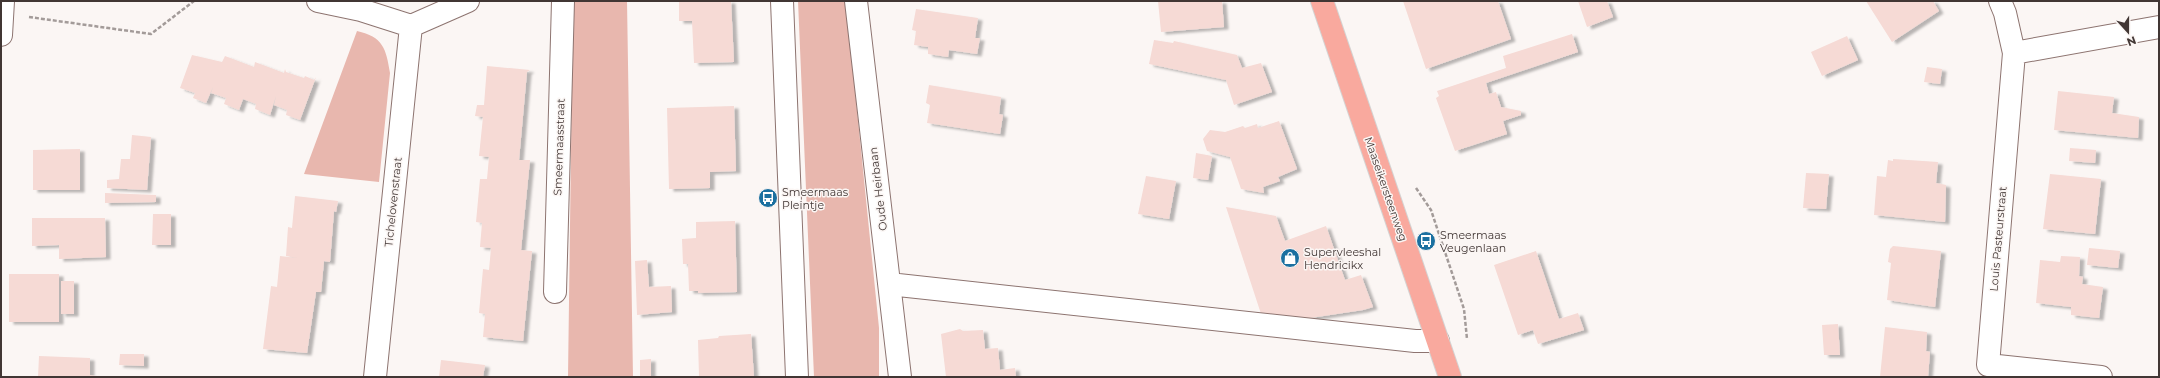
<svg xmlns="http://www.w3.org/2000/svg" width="2160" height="378" font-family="Montserrat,sans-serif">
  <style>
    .green { fill: #e8b7ae }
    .building { fill: #f6dad5; filter: url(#shadow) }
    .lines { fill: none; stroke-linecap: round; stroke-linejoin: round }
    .minor-casing { stroke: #8d7470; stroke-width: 24 }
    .major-casing { stroke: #d5d3d2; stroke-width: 24 }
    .path { stroke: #a39b99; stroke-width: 2.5; stroke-dasharray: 4 2; stroke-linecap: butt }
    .minor { stroke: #fff; stroke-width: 22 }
    .major { stroke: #f9a99e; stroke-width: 22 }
    .labels { text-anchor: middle; stroke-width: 3; stroke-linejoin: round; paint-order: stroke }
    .street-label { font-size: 11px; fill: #413634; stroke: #fbf6f4 }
    .poi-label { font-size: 11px; fill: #413634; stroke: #fbf6f4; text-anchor: start }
  </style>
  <defs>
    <filter id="shadow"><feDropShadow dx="4.5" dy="2.5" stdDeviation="1" flood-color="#0004"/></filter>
  </defs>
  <rect width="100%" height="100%" fill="#fbf6f4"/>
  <path class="green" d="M573 1H627L633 377H568Z
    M798 1H846L879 328V377H814Z
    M357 31C383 37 386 48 390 73L379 182 304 174Z"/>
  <path class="building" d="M679 1H731L734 62 694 63 692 21H679Z
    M1158 1H1222L1224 27 1161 32Z
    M1403 1H1498L1511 39 1426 69Z
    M1578 1H1607L1613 17 1587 27Z
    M1866 1H1933L1939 11 1892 42Z
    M916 9 978 18 975 38H980L977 54 949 50 948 57 928 54V47L914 45 916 31 912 30Z
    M1572 34 1578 52 1486 83 1489 94 1496 92 1501 107 1521 111V115L1503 121 1507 134 1455 151 1436 98 1439 96 1437 91 1506 68 1503 56Z
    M1847 36 1858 60 1822 76 1811 52Z
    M1154 40 1173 43 1174 41 1237 55 1242 68 1261 63 1272 92 1234 105 1226 80 1149 64Z
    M192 55 222 62 225 56 254 67 255 62 284 73 285 69 286 72 304 78 305 76 314 80 316 77 300 120 286 115 287 110 274 105 276 96 270 115 255 109 256 104 243 99 239 110 224 104 226 98 211 93 213 87 206 103 193 98 195 93 180 88Z
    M487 66 530 70 527 72 519 160H530L521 250 532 251 523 341 483 337 485 314 479 313 483 269 489 270 491 248 480 247 482 223 476 222 480 179H487L489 157 479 156 483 117 475 116 477 105H484Z
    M1927 67 1942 69 1940 84 1924 82Z
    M929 85 1001 97 999 114 1003 115 1000 134 927 123 930 105 926 103Z
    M2058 91 2114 97 2112 113 2139 117 2138 138 2054 130Z
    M734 106 736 171 710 172V188L669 189 667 108Z
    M1279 121 1297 169 1278 177 1280 181 1263 187 1264 193 1241 189 1230 157 1207 151 1203 139 1210 130 1225 132 1243 126 1245 128 1257 124 1258 128Z
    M132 135 151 137 147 190 107 188V180L119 179 121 159H130Z
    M2070 148 2096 150 2095 163 2069 161Z
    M80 149V190H33V150Z
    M1196 153 1212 156 1208 180 1193 178Z
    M1893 159 1938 162 1936 183 1946 185 1945 222 1874 215 1877 176 1886 177 1888 160 1893 161Z
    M1806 173 1829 174 1826 209 1803 208Z
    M2050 174 2101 179 2095 234 2043 229Z
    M1146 176 1176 181 1169 219 1138 214Z
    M105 193 156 195V202L105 203Z
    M295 196 338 201 336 212 334 211 330 262 324 261 321 292H316L307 353 263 349 271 286 277 287 280 256 297 258 286 256 288 227 292 228Z
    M1226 207 1276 216 1285 241 1326 226 1345 280 1361 275 1373 307 1363 310 1297 320H1263Z
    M153 214H171V245H152Z
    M32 218H105L106 257 59 259V245L32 246Z
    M735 221 737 292 698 293V291H689L688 264H683L682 239 696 238V222Z
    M1893 246 1941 251 1935 307 1887 300 1891 263 1888 262 1890 249Z
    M2089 248 2120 251 2118 268 2087 265Z
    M1536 251 1559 319 1578 313 1584 330 1538 344 1533 330 1518 335 1494 265Z
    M2061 256 2080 257 2079 276 2083 277 2082 284 2103 287 2099 318 2071 315V307L2036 303 2040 260 2060 262Z
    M647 260 649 287 671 286 672 312 637 315 635 261Z
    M9 274H59V322H9Z
    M61 281H74V314H61Z
    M1838 324 1840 355H1824L1822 325Z
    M1885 327 1927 332 1926 351 1930 352 1928 377H1880Z
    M960 329 963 331 983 330 985 349 998 348 1000 370 1015 368 1016 377H946L941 334Z
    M751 334 754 377H699L698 340 718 338 719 336Z
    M120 354H144V366L119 365Z
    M39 356 90 358V375L101 377H38Z
    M651 359V377H640V360Z
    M441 360 485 365 483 377H439Z"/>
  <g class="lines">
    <defs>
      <path id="minor" d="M318 1 361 10 411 26 468 1
        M782 1 797 377
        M856 1 900 377
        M2000 1 2005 13 2014 53 1988 365 2101 377
        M1 35 3 1
        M2014 53 2159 27
        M889 284 1415 341H1438
        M555 292 563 1
        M375 377 411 26"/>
      <path id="major" d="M1322 1 1450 377"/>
    </defs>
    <use href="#minor" class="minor-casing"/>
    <use href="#major" class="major-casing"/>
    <path class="path" d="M29 17 151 34 194 1
      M1416 188 1431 210 1464 309 1467 339"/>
    <use href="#minor" class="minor"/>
    <use href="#major" class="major"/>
  </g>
  <defs>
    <symbol id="bus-disc" viewBox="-11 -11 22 22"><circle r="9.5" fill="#1b70a0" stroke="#fbf6f4"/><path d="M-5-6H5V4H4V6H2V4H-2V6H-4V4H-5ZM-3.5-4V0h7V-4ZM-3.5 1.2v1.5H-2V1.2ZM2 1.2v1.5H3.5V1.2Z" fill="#fff"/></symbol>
    <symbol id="shop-disc" viewBox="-11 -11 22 22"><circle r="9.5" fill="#1b70a0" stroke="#fbf6f4"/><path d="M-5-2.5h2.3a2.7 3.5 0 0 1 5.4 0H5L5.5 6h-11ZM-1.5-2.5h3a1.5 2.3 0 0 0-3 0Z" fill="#fff"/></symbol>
  </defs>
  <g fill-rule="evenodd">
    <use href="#bus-disc" x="757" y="187" width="22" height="22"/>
    <use href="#bus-disc" x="1415" y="230" width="22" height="22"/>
    <use href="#shop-disc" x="1279" y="247" width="22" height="22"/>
  </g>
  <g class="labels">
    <g class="street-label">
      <text transform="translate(559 147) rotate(-88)" y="4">Smeermaasstraat</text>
      <text transform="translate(878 189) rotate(-97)" y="4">Oude Heirbaan</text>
      <text transform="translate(1386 189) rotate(71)" y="4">Maaseikersteenweg</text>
      <text transform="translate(393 202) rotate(-84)" y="4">Tichelovenstraat</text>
      <text transform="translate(1998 239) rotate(-85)" y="4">Louis Pasteurstraat</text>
    </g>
    <g class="poi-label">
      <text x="782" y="196">Smeermaas<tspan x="782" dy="13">Pleintje</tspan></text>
      <text x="1440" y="239">Smeermaas<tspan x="1440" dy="13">Veugenlaan</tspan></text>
      <text x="1304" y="256">Supervleeshal<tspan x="1304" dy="13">Hendricikx</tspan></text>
    </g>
  </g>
  <rect width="2160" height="378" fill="none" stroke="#413634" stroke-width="4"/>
  <g transform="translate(2128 32) rotate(159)" stroke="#fbf6f4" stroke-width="3" paint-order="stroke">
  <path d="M0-3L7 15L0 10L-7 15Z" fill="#413634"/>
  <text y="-6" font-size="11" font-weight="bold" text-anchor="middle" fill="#413634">N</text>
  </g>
</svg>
